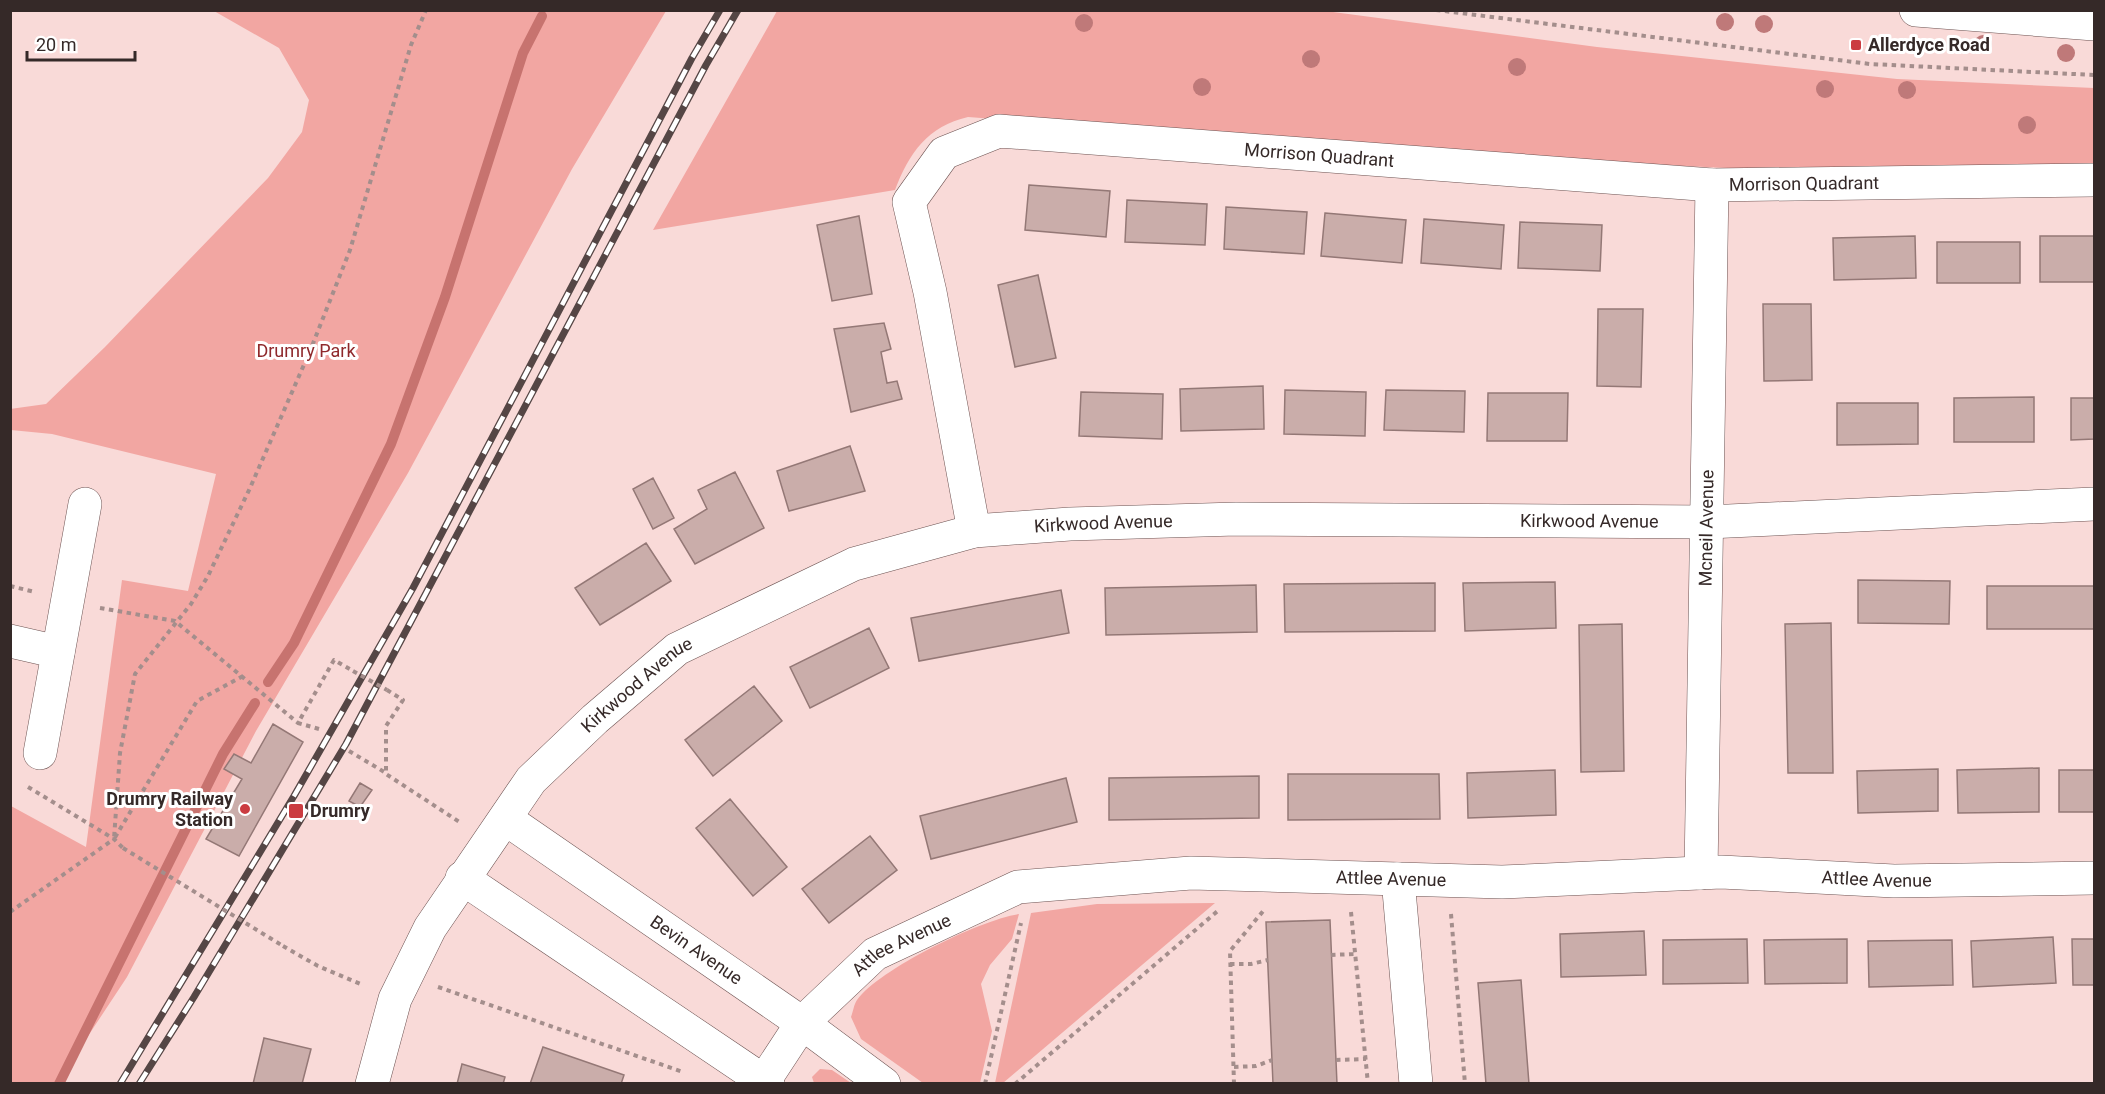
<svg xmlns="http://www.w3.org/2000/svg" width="2105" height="1094" font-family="Roboto,sans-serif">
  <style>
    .green { fill: #f2a6a2 }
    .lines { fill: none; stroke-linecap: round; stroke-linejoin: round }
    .stream { stroke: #c7736f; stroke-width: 10 }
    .building { fill: #caadaa; stroke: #947876; stroke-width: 1.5 }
    .minor-casing { stroke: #6d5352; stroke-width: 34 }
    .major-casing { stroke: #6d5352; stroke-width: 34 }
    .path { stroke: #a48e8c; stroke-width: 4; stroke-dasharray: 4.5 4.5; stroke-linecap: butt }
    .minor { stroke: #fff; stroke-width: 33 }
    .major { stroke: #fff; stroke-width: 33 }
    .rail-casing { stroke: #554645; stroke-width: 7 }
    .rail { stroke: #fff; stroke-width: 4.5; stroke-dasharray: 14; stroke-linecap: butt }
    .path-bridge { stroke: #a48e8c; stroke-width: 4; stroke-dasharray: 4.5 4.5; stroke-linecap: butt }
    .tree { fill: #bf7979 }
    .poi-dot { fill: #cb3c41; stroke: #fff; stroke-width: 2 }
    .labels { text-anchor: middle; stroke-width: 6; stroke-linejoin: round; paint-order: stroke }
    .poi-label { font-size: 18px; font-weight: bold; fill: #352928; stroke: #fff; text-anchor: start }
    .street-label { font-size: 18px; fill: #352928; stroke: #fff }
    .park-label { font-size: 18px; fill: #8f292c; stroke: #fff }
  </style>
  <rect width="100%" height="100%" fill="#f9dad8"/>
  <path class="green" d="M1318 10 1597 47 1897 79 2094 88V170H1771L1532 159 968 117C928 126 909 153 895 190L653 230 777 11Z
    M214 11H666L572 169 408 473 256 731 127 977 57 1083H11V806L86 847 122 580 188 591 216 474 52 434 11 430 10 409 46 404 105 347 268 178 302 132 309 100 279 48Z
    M1215 903 1003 1083H995L1031 913 1097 904Z
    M1019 914 1012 939 990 965 981 984 992 1031 980 1083H923L861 1039 851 1017C853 1012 854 1004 857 1000 879 969 982 919 1019 914Z
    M820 1069 832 1070 851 1083H814L812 1077Z"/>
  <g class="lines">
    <path class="stream" d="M268 682 294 643 391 444 445 297 523 53 542 16
      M59 1084 223 754 255 703"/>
  </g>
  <path class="building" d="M1029 185 1110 191 1106 237 1025 230Z
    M1127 200 1207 204 1205 245 1125 242Z
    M1226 207 1307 212 1304 254 1224 249Z
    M1325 213 1406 220 1402 263 1321 256Z
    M859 216 872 294 832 301 817 225Z
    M1424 219 1504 225 1501 269 1421 263Z
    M1520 222 1602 225 1600 271 1518 268Z
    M1915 236 1916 278 1834 280 1833 238Z
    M2040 236H2094V282H2040Z
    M1937 242H2020V283H1937Z
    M1038 275 1056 358 1015 367 998 285Z
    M1763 304H1811L1812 380 1764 381Z
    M1598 309H1643L1641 387 1597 386Z
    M884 323 891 349 881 352 887 383 897 381 902 399 851 412 834 329Z
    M1263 386 1264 429 1181 431 1180 389Z
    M1285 390 1366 392 1365 436 1284 434Z
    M1386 390 1465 391 1464 432 1384 430Z
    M1081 392 1163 394 1162 439 1079 436Z
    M1488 393H1568L1567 441H1487Z
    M2034 397V442H1954V398Z
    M2071 398H2094V439L2071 440Z
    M1837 403H1918V444L1837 445Z
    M850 446 865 491 789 511 777 471Z
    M735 472 764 528 695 564 674 529 707 509 698 490Z
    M653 478 674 518 653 529 633 489Z
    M646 543 671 581 600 625 575 588Z
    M1858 580 1950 581 1949 624 1858 623Z
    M1555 582 1556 628 1465 631 1463 583Z
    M1435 583V631L1285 632 1284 584Z
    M1256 585 1257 632 1106 635 1105 588Z
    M1987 586H2094V629H1987Z
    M1061 590 1069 633 919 661 911 618Z
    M1831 623 1833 773H1788L1785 624Z
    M1622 624 1624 771 1581 772 1579 625Z
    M869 628 889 668 810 708 790 667Z
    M754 686 782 721 713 776 685 740Z
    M273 724 303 742 239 856 206 839 242 779 224 769 234 754 251 763Z
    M2039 768V812L1958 813 1957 770Z
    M1938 769V811L1858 813 1857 771Z
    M1555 770 1556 815 1468 818 1467 773Z
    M2059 770H2094V812H2059Z
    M1288 774H1439L1440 819 1288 820Z
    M1259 776V818L1109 820V778Z
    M1066 778 1077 822 931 859 920 816Z
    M360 783 372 790 360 807 349 801Z
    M730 799 787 867 753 896 696 828Z
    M870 836 897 870 829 923 802 889Z
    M1330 920 1337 1084H1273L1266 922Z
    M1644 931 1646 975 1561 977 1560 934Z
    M2053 937 2056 983 1973 987 1971 941Z
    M1747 939 1748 983 1663 984V940Z
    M1847 939V983L1765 984 1764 940Z
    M2072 939H2094V985H2073Z
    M1952 940 1953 985 1869 987 1868 941Z
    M1521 980 1529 1084H1486L1478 983Z
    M264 1038 311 1049 302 1084H253Z
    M543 1047 624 1075 621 1084H530Z
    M462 1064 505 1077 503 1084H457Z"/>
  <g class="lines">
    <defs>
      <g id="minor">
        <path id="s1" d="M974 531 930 292 909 202 944 153 999 131 1712 185 2094 180"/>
        <path d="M10 641 58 652"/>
        <path d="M40 753 85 504"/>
        <path id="s2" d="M506 819 802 1023 884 1084"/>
        <path id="s3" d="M1701 873 1712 185"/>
        <path d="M462 878 768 1084"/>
        <path d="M1398 879 1416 1084"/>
        <path id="s4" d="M372 1084 395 999 430 928 531 780 595 719 677 649 854 564 974 531 1070 524 1236 519 1708 522 2094 504"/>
        <path id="s5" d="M762 1084 802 1023 875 954 1018 887 1191 873 1502 882 1721 872 1894 881 2094 878"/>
      </g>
      <path id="major" d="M1916 10 2094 24"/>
    </defs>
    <use href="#minor" class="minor-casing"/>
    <use href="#major" class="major-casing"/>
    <path class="path" d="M1436 10 1870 64 2094 75
      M10 586 35 592
      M100 608 175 621 298 723
      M243 676 197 701 114 839 120 753 135 674 191 604 208 576 250 488 310 351 350 250 411 45 426 10
      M387 690 403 700 386 726V774L461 823
      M319 729 298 723 334 660 353 671
      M349 751 386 773
      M28 787 114 839 123 848
      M10 912 114 839
      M1351 912 1368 1084
      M1451 914 1465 1084
      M283 946 318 966 363 985
      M1331 955 1354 954
      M1230 964H1251L1268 960
      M438 987 683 1072
      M1336 1060 1366 1059
      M1234 1067 1256 1066 1272 1060
      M985 1084 1021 923
      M1015 1084 1220 909
      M1234 1084 1230 951 1264 910"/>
    <use href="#minor" class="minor"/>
    <use href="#major" class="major"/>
    <defs>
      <path id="rail" d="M120 1084 294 796 413 588 692 58 720 10
        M139 1084 194 997 346 744 706 65 738 10"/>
    </defs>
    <use href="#rail" class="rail-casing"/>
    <use href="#rail" class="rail"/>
    <path class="path-bridge" d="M353 671 387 690
      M123 848 283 946"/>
  </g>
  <g class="tree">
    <circle cx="1725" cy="22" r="9"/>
    <circle cx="1084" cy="23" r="9"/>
    <circle cx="1764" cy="24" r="9"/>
    <circle cx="1983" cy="44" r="9"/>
    <circle cx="2066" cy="53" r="9"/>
    <circle cx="1311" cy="59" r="9"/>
    <circle cx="1517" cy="67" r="9"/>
    <circle cx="1202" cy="87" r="9"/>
    <circle cx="1825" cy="89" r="9"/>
    <circle cx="1907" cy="90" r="9"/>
    <circle cx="2027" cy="125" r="9"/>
  </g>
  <g class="poi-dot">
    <rect x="1850" y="39" width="12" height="12" rx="3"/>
    <circle cx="245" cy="809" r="6"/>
    <rect x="288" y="803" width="16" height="16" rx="3"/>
  </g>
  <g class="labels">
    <g class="poi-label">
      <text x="1868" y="51">Allerdyce Road</text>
      <text x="233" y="805" text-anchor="end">Drumry Railway<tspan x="233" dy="21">Station</tspan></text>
      <text x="310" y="817">Drumry</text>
    </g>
    <g class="street-label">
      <text dy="6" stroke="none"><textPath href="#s1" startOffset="776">Morrison Quadrant</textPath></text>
      <text dy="6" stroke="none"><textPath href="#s1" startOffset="1262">Morrison Quadrant</textPath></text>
      <text dy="6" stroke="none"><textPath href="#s4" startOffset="1479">Kirkwood Avenue</textPath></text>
      <text dy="6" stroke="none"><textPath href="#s4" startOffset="993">Kirkwood Avenue</textPath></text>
      <text dy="6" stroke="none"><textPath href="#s3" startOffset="345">Mcneil Avenue</textPath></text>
      <text dy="6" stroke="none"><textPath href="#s4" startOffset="489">Kirkwood Avenue</textPath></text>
      <text dy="6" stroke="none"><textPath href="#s5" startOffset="1191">Attlee Avenue</textPath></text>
      <text dy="6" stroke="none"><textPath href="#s5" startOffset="705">Attlee Avenue</textPath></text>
      <text dy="6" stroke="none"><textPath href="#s5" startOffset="201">Attlee Avenue</textPath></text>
      <text dy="6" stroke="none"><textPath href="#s2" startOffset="231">Bevin Avenue</textPath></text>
    </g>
    <g class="park-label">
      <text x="306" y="357">Drumry Park</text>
    </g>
  </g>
  <rect width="2105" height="1094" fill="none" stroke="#352928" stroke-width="24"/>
  <path d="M27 51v9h108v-9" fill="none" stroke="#352928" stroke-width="3"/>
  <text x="36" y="51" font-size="18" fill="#352928" stroke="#ffffff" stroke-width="4.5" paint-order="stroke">20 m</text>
</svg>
